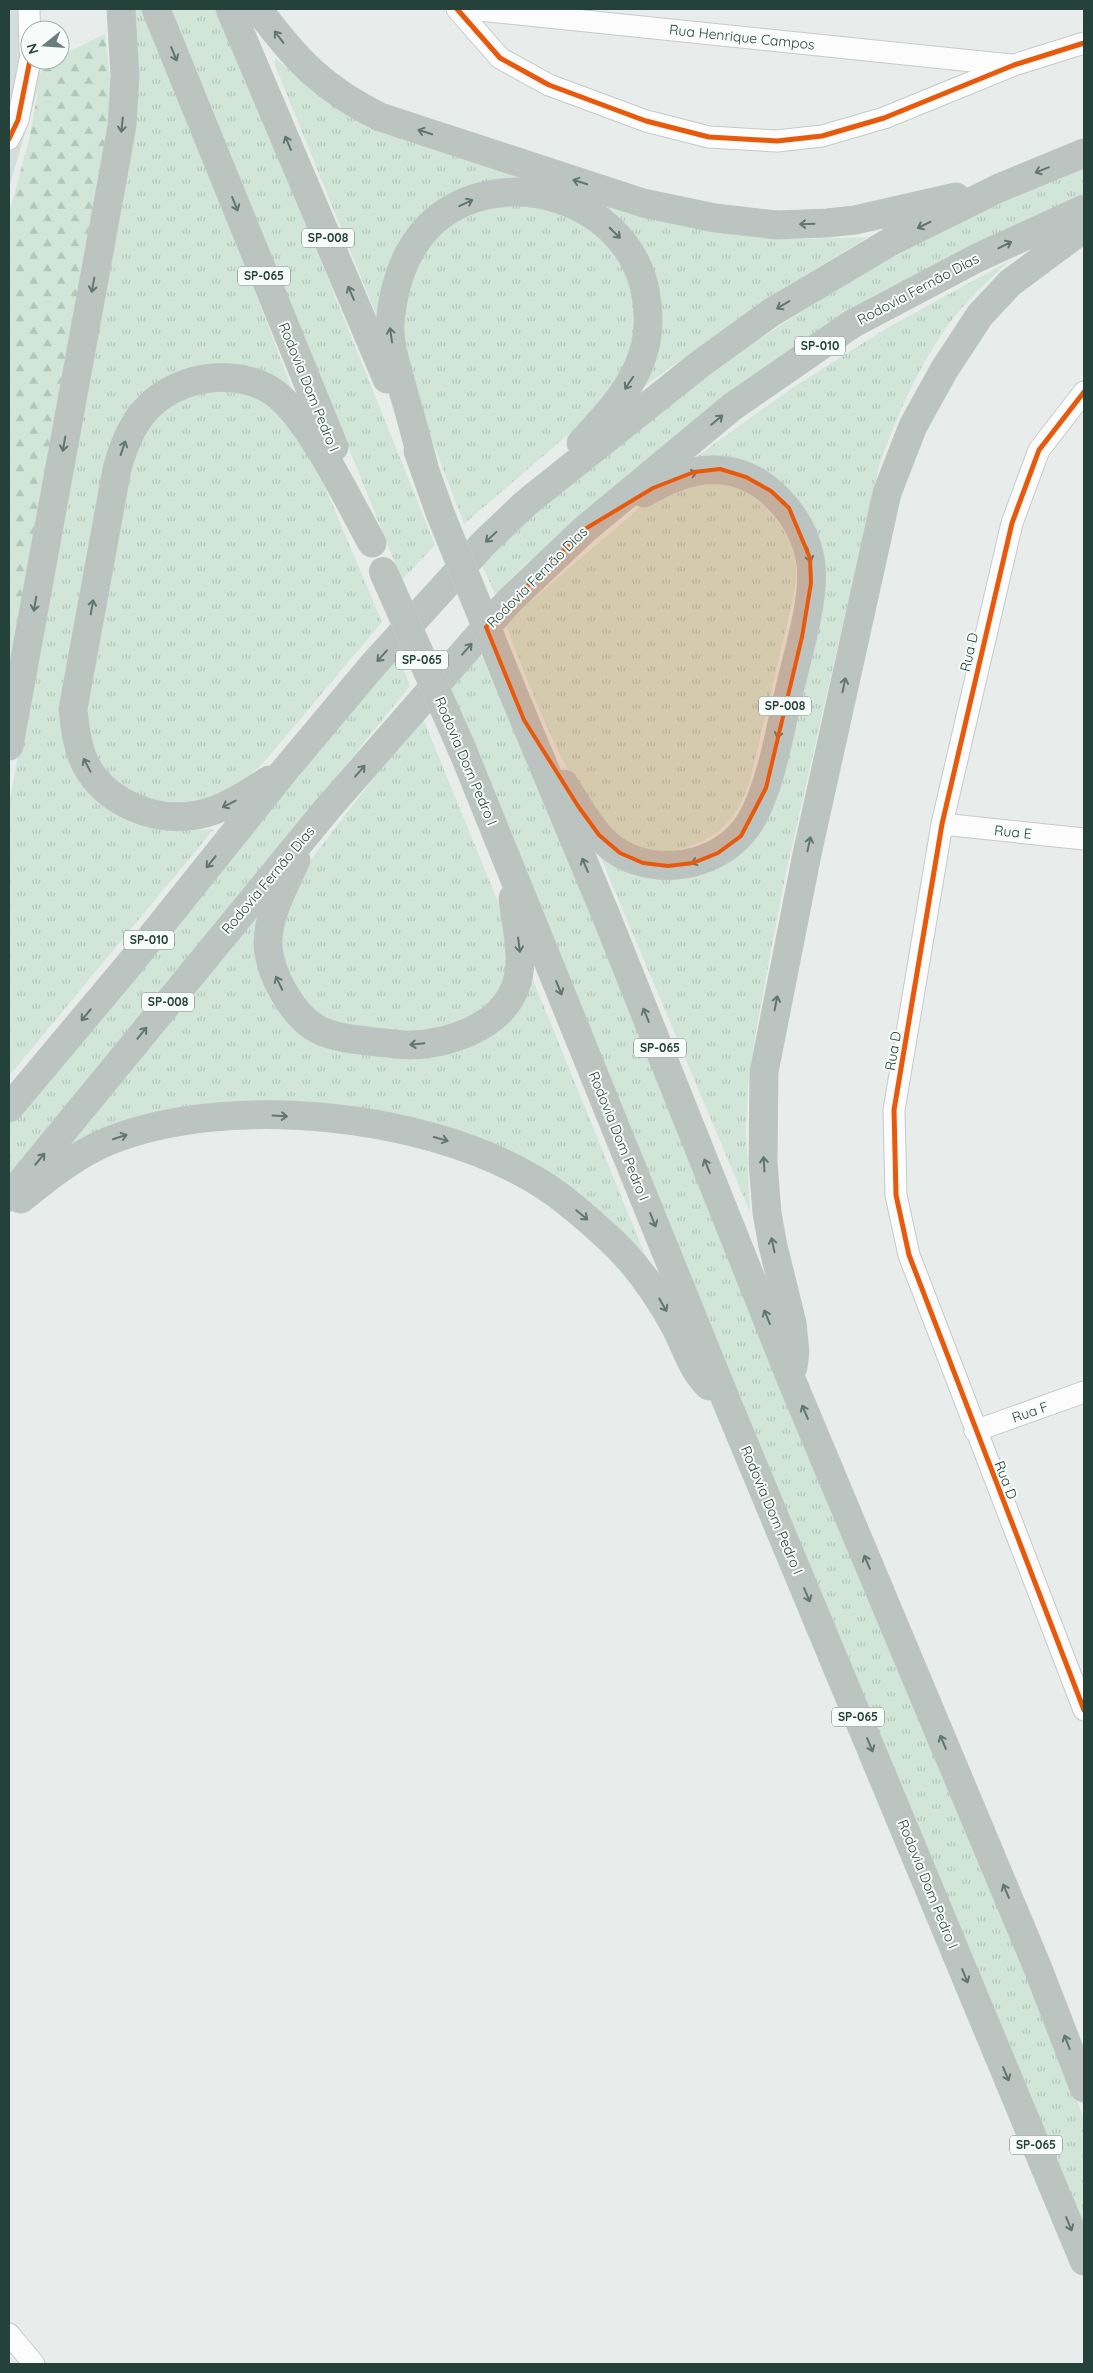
<svg xmlns="http://www.w3.org/2000/svg" width="1093" height="2373" font-family="Quicksand,sans-serif">
  <style>
    .built { fill: #d6dedb }
    .grass { fill: url(#grass-tufts) }
    .forest { fill: url(#forest-firs) }
    .lines { fill: none; stroke-linecap: round; stroke-linejoin: round }
    .street-casing { stroke: #c5cac8; stroke-width: 23 }
    .highway-casing { stroke: #c3ccc9; stroke-width: 29 }
    .street { stroke: #fcfcfc; stroke-width: 21 }
    .highway { stroke: #bcc4c2; stroke-width: 28 }
    .highway-bridge-casing { stroke: #c3ccc9; stroke-width: 29; stroke-linecap: butt }
    .highway-bridge { stroke: #bcc4c2; stroke-width: 28 }
    .cycleway-casing { stroke: #f7fbf9; stroke-width: 8 }
    .cycleway { stroke: #e8590c; stroke-width: 5 }
    .oneway { stroke: #617670 }
    .marked { fill: #e8590c; fill-opacity: 0.2; stroke: #e8590c; stroke-width: 4; stroke-linejoin: round }
    .labels { text-anchor: middle; stroke-width: 4; stroke-linejoin: round; paint-order: stroke }
    .shield { fill: #f7fbf9; stroke: #637a73; stroke-width: 1 }
    .shield-label { font-size: 12px; font-weight: bold; fill: #24423a }
    .street-label { font-size: 14px; fill: #24423a; stroke: #f7fbf9 }
  </style>
  <defs>
    <pattern id="grass-tufts" width="24" height="20" patternUnits="userSpaceOnUse" patternTransform="scale(1.25)"><rect width="24" height="20" fill="#d1e6d8"/><path d="M3 7l-1-3M5 7V3M7 7l1-3M15 17l-1-3M17 17v-4M19 17l1-3" fill="none" stroke="#b3c6ba"/></pattern>
    <pattern id="forest-firs" width="22" height="20" patternUnits="userSpaceOnUse" patternTransform="scale(1.25)"><rect width="22" height="20" fill="#d1e6d8"/><path d="M5 1l3.5 6h-7zM16 11l3.5 6h-7z" fill="#b3c6ba"/></pattern>
  </defs>
  <rect width="100%" height="100%" fill="#e8edeb"/>
  <path class="built" d="M9 9H35L41 78 9 188Z"/>
  <path class="grass" d="M132 9H147L292 389 259 374 136 403 120 422 112 442 66 697 115 812 141 825 171 832 214 829 9 1076V805L121 193Z
    M172 9H216L281 162 435 545 402 580Z
    M276 58C313 92 337 112 384 132L761 236 805 239 868 237 771 296 646 385 635 386 648 363 615 220 460 197 383 309 376 314 274 63Z
    M1084 165V199L957 260 585 529 529 561 495 594 481 563C596 456 722 357 857 278 930 235 1007 200 1084 165Z
    M507 202 557 208 607 236 633 285 635 336 627 360 615 383 593 410 576 428 464 524 412 388 401 322 415 262 432 237 454 221Z
    M1009 261C987 282 964 303 946 328 917 369 898 415 880 462L785 877 755 1036 748 1085 746 1131 750 1212 600 856 632 869 662 875 766 818 808 522 689 462 792 388 887 328Z
    M233 389 258 397 281 413 313 459 382 622 264 762 241 784 217 799 167 807 110 782 87 739V692L134 448C146 427 162 402 187 395 202 391 218 391 233 389Z
    M711 481C724 484 737 486 748 493 772 510 794 537 796 567 797 575 795 583 795 590L750 781C736 818 724 835 685 848 662 857 632 851 613 835 598 823 588 806 579 790 548 737 527 679 505 623L643 505 665 493Z
    M479 650 716 1208 1084 2119V2244L444 685Z
    M397 652 410 686 167 985 9 1174V1121Z
    M422 716 501 909 511 963 495 1004 451 1032 393 1035 332 1022 310 1008 283 969 278 920 308 863Z
    M263 906 258 962 352 1053 388 1058 453 1053 473 1045 531 975 654 1277 546 1178 302 1109 63 1152Z"/>
  <path class="forest" d="M105 34 113 103 9 678V213L29 140 43 64 52 60H60V56Z"/>
  <g class="lines">
    <defs>
      <path id="street" d="M29 9 30 51
        M457 9 500 58 549 85 646 121 709 137 777 141 822 136 884 118 1014 65 1084 43
        M469 9 1011 65
        M9 139 18 120 30 60
        M1084 392 1039 450 1012 523 942 824 894 1110 896 1195 909 1255 1084 1710
        M942 824 1084 839
        M975 1431 1084 1392
        M9 2334 34 2364"/>
      <path id="highway" d="M156 9 334 447
        M230 9 387 379
        M258 9C295 59 323 89 380 117L643 203 715 218 777 225 827 223 855 220 956 197
        M418 451 440 513
        M424 467C417 440 410 414 402 387 397 367 389 345 390 324 393 289 403 253 428 227 494 160 622 195 644 286 649 308 650 332 643 354 633 388 605 417 581 443
        M516 700 605 913 791 1379 1037 1966 1084 2088
        M9 746 122 126 125 76 121 9
        M462 749 728 1405 1084 2261
        M269 780C247 794 224 810 197 815 156 823 106 803 86 765 77 748 75 728 73 709L117 469C128 429 144 399 185 384 212 374 247 375 272 391 309 416 349 502 372 543
        M564 784C580 809 595 839 621 854 667 879 731 862 754 815 774 775 780 727 791 684 799 649 817 593 810 558 802 516 764 472 719 470 693 468 666 480 644 493
        M296 860C284 887 267 916 268 946 270 974 292 1015 317 1029 335 1038 356 1040 376 1042 387 1043 399 1045 410 1045 449 1044 500 1027 515 988 526 961 516 927 513 898
        M9 1108 128 966 285 770 373 665 484 543 526 503 700 364 772 312 890 242 999 188 1084 153
        M9 1197 328 808 509 601 585 529 732 407 852 324 977 258 1084 209
        M21 1199C48 1177 78 1153 111 1140 229 1094 420 1113 530 1177 556 1191 580 1212 602 1232 632 1258 656 1291 675 1326 686 1346 691 1369 709 1386
        M793 1367 795 1352 792 1323 773 1246 767 1213 763 1162 764 1072 807 854 887 493 913 426 944 370 980 315 1010 283 1084 228"/>
    </defs>
    <use href="#street" class="street-casing"/>
    <use href="#highway" class="highway-casing"/>
    <use href="#street" class="street"/>
    <use href="#highway" class="highway"/>
    <defs>
      <path id="highway-bridge" d="M440 513 516 700
        M383 571 462 749"/>
    </defs>
    <use href="#highway-bridge" class="highway-bridge-casing"/>
    <use href="#highway-bridge" class="highway-bridge"/>
    <defs>
      <path id="cycleway" d="M457 9 500 58 549 85 646 121 709 137 777 141 822 136 884 118 1014 65 1084 43
        M9 139 18 120 30 60
        M1084 392 1039 450 1012 523 942 824 894 1110 896 1195 909 1255 1084 1710"/>
    </defs>
    <use href="#cycleway" class="cycleway-casing"/>
    <use href="#cycleway" class="cycleway"/>
  </g>
  <defs><path id="oneway-shaft" d="M-6 0H5M1.5-3L5.5 0L1.5 3" fill="none" stroke-width="1.6" stroke-linecap="round" stroke-linejoin="round" transform="scale(1.25)"/></defs>
  <g class="oneway">
    <use href="#oneway-shaft" transform="translate(279 37) rotate(-127)"/>
    <use href="#oneway-shaft" transform="translate(174 54) rotate(68)"/>
    <use href="#oneway-shaft" transform="translate(122 125) rotate(96)"/>
    <use href="#oneway-shaft" transform="translate(425 132) rotate(-162)"/>
    <use href="#oneway-shaft" transform="translate(288 143) rotate(-113)"/>
    <use href="#oneway-shaft" transform="translate(1042 170) rotate(158)"/>
    <use href="#oneway-shaft" transform="translate(580 182) rotate(-162)"/>
    <use href="#oneway-shaft" transform="translate(466 203) rotate(-25)"/>
    <use href="#oneway-shaft" transform="translate(235 204) rotate(68)"/>
    <use href="#oneway-shaft" transform="translate(807 224) rotate(178)"/>
    <use href="#oneway-shaft" transform="translate(924 225) rotate(154)"/>
    <use href="#oneway-shaft" transform="translate(615 233) rotate(45)"/>
    <use href="#oneway-shaft" transform="translate(1005 245) rotate(-26)"/>
    <use href="#oneway-shaft" transform="translate(93 285) rotate(100)"/>
    <use href="#oneway-shaft" transform="translate(351 293) rotate(-113)"/>
    <use href="#oneway-shaft" transform="translate(783 305) rotate(149)"/>
    <use href="#oneway-shaft" transform="translate(391 335) rotate(-98)"/>
    <use href="#oneway-shaft" transform="translate(629 383) rotate(124)"/>
    <use href="#oneway-shaft" transform="translate(717 420) rotate(-40)"/>
    <use href="#oneway-shaft" transform="translate(64 444) rotate(100)"/>
    <use href="#oneway-shaft" transform="translate(123 448) rotate(-71)"/>
    <use href="#oneway-shaft" transform="translate(690 474) rotate(-15)"/>
    <use href="#oneway-shaft" transform="translate(491 537) rotate(137)"/>
    <use href="#oneway-shaft" transform="translate(809 555) rotate(77)"/>
    <use href="#oneway-shaft" transform="translate(35 604) rotate(100)"/>
    <use href="#oneway-shaft" transform="translate(92 607) rotate(-80)"/>
    <use href="#oneway-shaft" transform="translate(467 649) rotate(-49)"/>
    <use href="#oneway-shaft" transform="translate(382 656) rotate(132)"/>
    <use href="#oneway-shaft" transform="translate(844 685) rotate(-78)"/>
    <use href="#oneway-shaft" transform="translate(779 731) rotate(104)"/>
    <use href="#oneway-shaft" transform="translate(87 765) rotate(-118)"/>
    <use href="#oneway-shaft" transform="translate(360 771) rotate(-49)"/>
    <use href="#oneway-shaft" transform="translate(229 804) rotate(153)"/>
    <use href="#oneway-shaft" transform="translate(809 844) rotate(-78)"/>
    <use href="#oneway-shaft" transform="translate(698 861) rotate(161)"/>
    <use href="#oneway-shaft" transform="translate(211 862) rotate(129)"/>
    <use href="#oneway-shaft" transform="translate(585 865) rotate(-113)"/>
    <use href="#oneway-shaft" transform="translate(519 945) rotate(83)"/>
    <use href="#oneway-shaft" transform="translate(279 983) rotate(-116)"/>
    <use href="#oneway-shaft" transform="translate(559 988) rotate(68)"/>
    <use href="#oneway-shaft" transform="translate(776 1003) rotate(-79)"/>
    <use href="#oneway-shaft" transform="translate(86 1015) rotate(130)"/>
    <use href="#oneway-shaft" transform="translate(646 1015) rotate(-112)"/>
    <use href="#oneway-shaft" transform="translate(142 1033) rotate(-51)"/>
    <use href="#oneway-shaft" transform="translate(417 1044) rotate(174)"/>
    <use href="#oneway-shaft" transform="translate(280 1116) rotate(3)"/>
    <use href="#oneway-shaft" transform="translate(120 1137) rotate(-18)"/>
    <use href="#oneway-shaft" transform="translate(441 1139) rotate(16)"/>
    <use href="#oneway-shaft" transform="translate(40 1159) rotate(-50)"/>
    <use href="#oneway-shaft" transform="translate(764 1164) rotate(-93)"/>
    <use href="#oneway-shaft" transform="translate(707 1166) rotate(-112)"/>
    <use href="#oneway-shaft" transform="translate(582 1215) rotate(40)"/>
    <use href="#oneway-shaft" transform="translate(653 1220) rotate(68)"/>
    <use href="#oneway-shaft" transform="translate(773 1245) rotate(-102)"/>
    <use href="#oneway-shaft" transform="translate(663 1305) rotate(60)"/>
    <use href="#oneway-shaft" transform="translate(767 1317) rotate(-112)"/>
    <use href="#oneway-shaft" transform="translate(805 1412) rotate(-113)"/>
    <use href="#oneway-shaft" transform="translate(867 1562) rotate(-113)"/>
    <use href="#oneway-shaft" transform="translate(807 1595) rotate(67)"/>
    <use href="#oneway-shaft" transform="translate(943 1742) rotate(-113)"/>
    <use href="#oneway-shaft" transform="translate(870 1745) rotate(67)"/>
    <use href="#oneway-shaft" transform="translate(1006 1891) rotate(-113)"/>
    <use href="#oneway-shaft" transform="translate(965 1976) rotate(68)"/>
    <use href="#oneway-shaft" transform="translate(1067 2042) rotate(-111)"/>
    <use href="#oneway-shaft" transform="translate(1006 2074) rotate(67)"/>
    <use href="#oneway-shaft" transform="translate(1069 2224) rotate(68)"/>
  </g>
  <path class="marked" d="M720 469 746 477 771 491 789 508 810 558 811 583 802 637 766 788 741 836 718 853 693 863 668 866 643 863 620 853 599 835 578 806 524 720 486 627 585 529 653 488 694 472Z"/>
  <g class="labels">
    <g class="shield">
      <rect x="302" y="228.5" width="52" height="19" rx="4"/>
      <rect x="238" y="266.5" width="52" height="19" rx="4"/>
      <rect x="795" y="336.5" width="50" height="19" rx="4"/>
      <rect x="396" y="650.5" width="52" height="19" rx="4"/>
      <rect x="759" y="696.5" width="52" height="19" rx="4"/>
      <rect x="124" y="930.5" width="50" height="19" rx="4"/>
      <rect x="142" y="992.5" width="52" height="19" rx="4"/>
      <rect x="634" y="1038.5" width="52" height="19" rx="4"/>
      <rect x="832" y="1707.5" width="52" height="19" rx="4"/>
      <rect x="1010" y="2135.5" width="52" height="19" rx="4"/>
    </g>
    <g class="shield-label">
      <text x="328" y="242">SP-008</text>
      <text x="264" y="280">SP-065</text>
      <text x="820" y="350">SP-010</text>
      <text x="422" y="664">SP-065</text>
      <text x="785" y="710">SP-008</text>
      <text x="149" y="944">SP-010</text>
      <text x="168" y="1006">SP-008</text>
      <text x="660" y="1052">SP-065</text>
      <text x="858" y="1721">SP-065</text>
      <text x="1036" y="2149">SP-065</text>
    </g>
    <g class="street-label">
      <text transform="translate(742 37) rotate(6)" y="5">Rua Henrique Campos</text>
      <text transform="translate(918 289) rotate(-28)" y="5">Rodovia Fernão Dias</text>
      <text transform="translate(309 387) rotate(68)" y="5">Rodovia Dom Pedro I</text>
      <text transform="translate(537 577) rotate(-45)" y="5">Rodovia Fernão Dias</text>
      <text transform="translate(969 652) rotate(-77)" y="5">Rua D</text>
      <text transform="translate(466 761) rotate(67)" y="5">Rodovia Dom Pedro I</text>
      <text transform="translate(1013 832) rotate(6)" y="5">Rua E</text>
      <text transform="translate(268 880) rotate(-50)" y="5">Rodovia Fernão Dias</text>
      <text transform="translate(893 1051) rotate(-80)" y="5">Rua D</text>
      <text transform="translate(619 1136) rotate(68)" y="5">Rodovia Dom Pedro I</text>
      <text transform="translate(1030 1412) rotate(-19)" y="5">Rua F</text>
      <text transform="translate(1006 1480) rotate(69)" y="5">Rua D</text>
      <text transform="translate(772 1510) rotate(67)" y="5">Rodovia Dom Pedro I</text>
      <text transform="translate(928 1884) rotate(68)" y="5">Rodovia Dom Pedro I</text>
    </g>
  </g>
  <rect width="1093" height="2373" fill="none" stroke="#24423a" stroke-width="20"/>
  <g transform="translate(45 45) rotate(253)"><circle r="24" fill="#f7fbf9" stroke="#a3b1ad"/>
  <path d="M0-4L9 19L0 12L-9 19Z" fill="#697e78"/>
  <text y="-8" font-size="14" font-weight="bold" text-anchor="middle" fill="#24423a">N</text>
  </g>
</svg>
